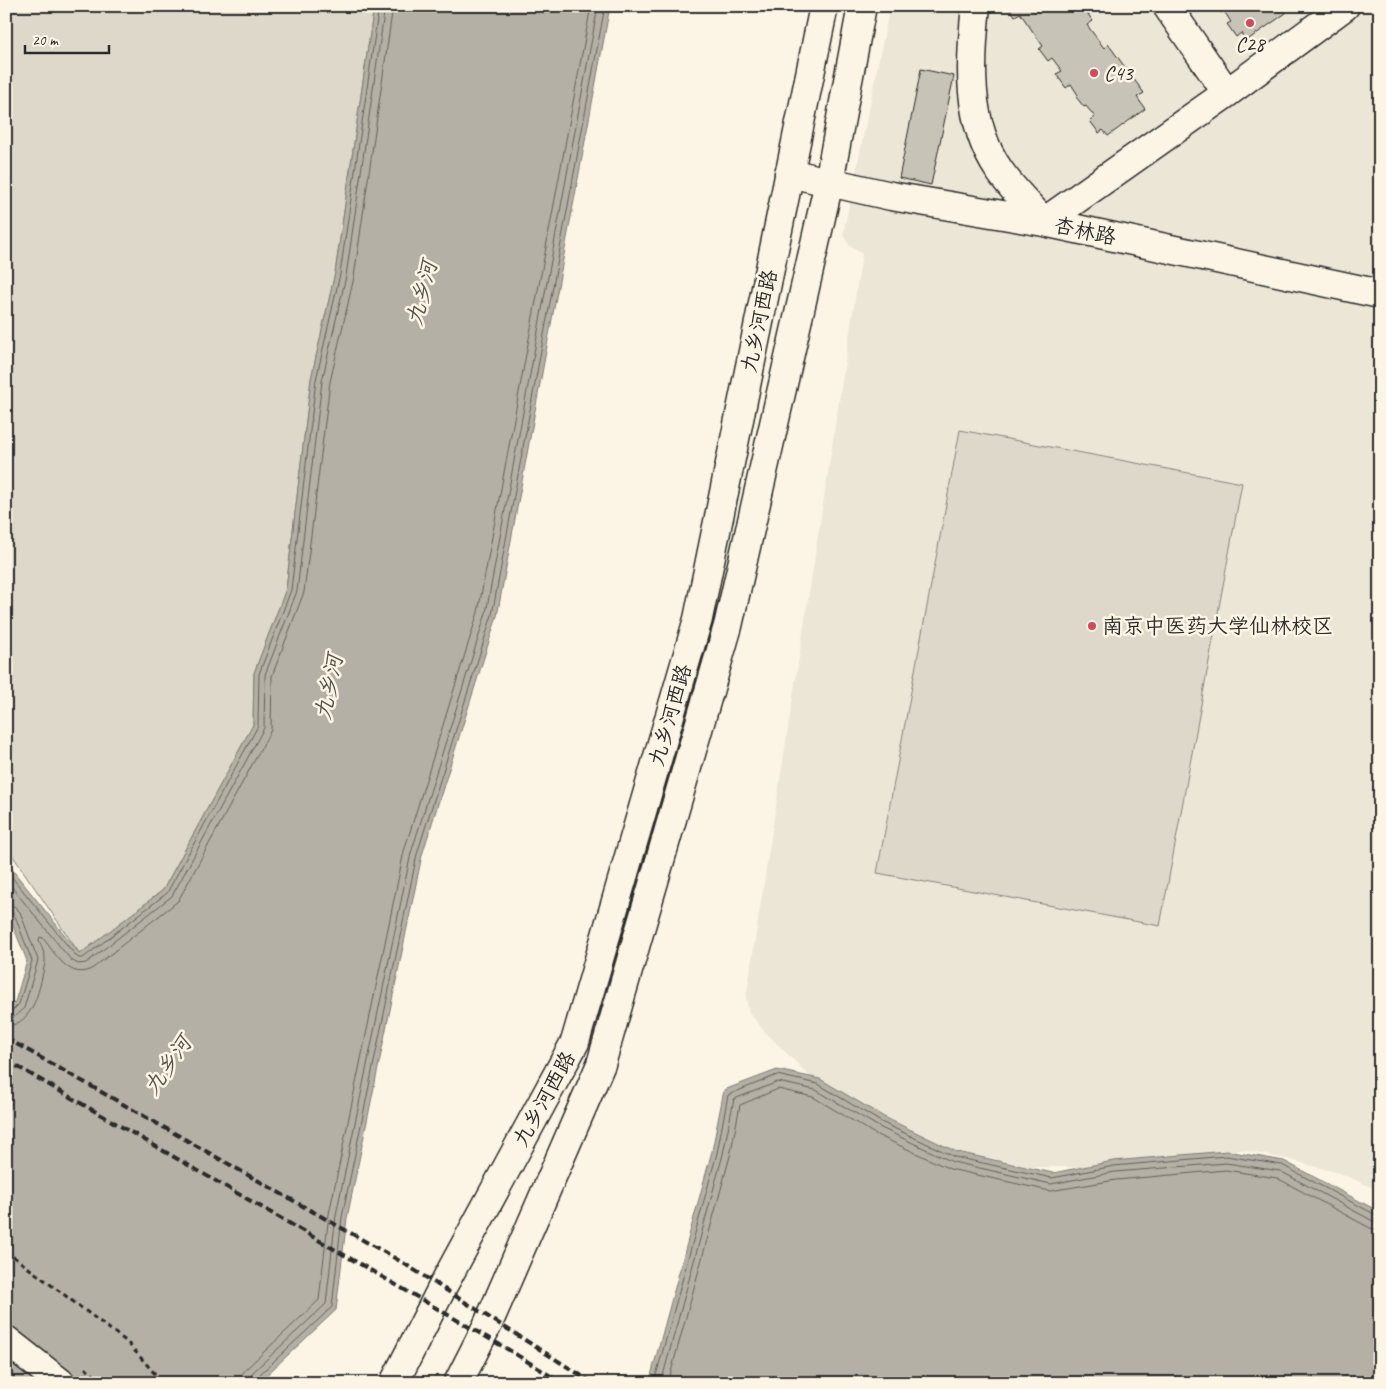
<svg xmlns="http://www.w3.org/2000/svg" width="1386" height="1389" font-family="Caveat,'LXGW WenKai TC',sans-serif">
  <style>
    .built { fill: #ece6d7 }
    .green { fill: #ded8ca; stroke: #84827a }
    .water { fill: #b4b0a5; stroke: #7d7b74 }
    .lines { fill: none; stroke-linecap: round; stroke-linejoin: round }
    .shore { stroke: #62605c; stroke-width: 1 }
    .building { fill: #c8c3b7; stroke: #2b2b2b }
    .minor-casing { stroke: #2b2b2b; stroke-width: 31 }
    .major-casing { stroke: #2b2b2b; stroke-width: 31 }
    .path { stroke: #2b2b2b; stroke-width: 3; stroke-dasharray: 5 4; stroke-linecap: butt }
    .minor { stroke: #fcf5e5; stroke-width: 28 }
    .major { stroke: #fcf5e5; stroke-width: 28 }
    .rail { stroke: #2b2b2b; stroke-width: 4; stroke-dasharray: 8 4; stroke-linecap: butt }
    .poi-dot { fill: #d1495b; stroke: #fcf5e5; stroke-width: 2 }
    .labels { text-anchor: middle; stroke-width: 5; stroke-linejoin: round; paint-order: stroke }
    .poi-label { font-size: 21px; fill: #2b2b2b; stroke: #fcf5e5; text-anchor: start }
    .street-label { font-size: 21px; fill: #2b2b2b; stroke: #fcf5e5 }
    .water-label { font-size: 22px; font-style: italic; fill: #545350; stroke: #fcf5e5 }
  </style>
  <rect width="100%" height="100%" fill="#fcf5e5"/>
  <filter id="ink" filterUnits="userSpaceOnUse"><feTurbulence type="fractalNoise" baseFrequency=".02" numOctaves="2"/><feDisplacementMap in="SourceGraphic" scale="10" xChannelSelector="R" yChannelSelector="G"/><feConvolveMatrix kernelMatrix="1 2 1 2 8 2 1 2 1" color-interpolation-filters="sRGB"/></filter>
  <g filter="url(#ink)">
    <path class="built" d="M890 6H1380V1191L1339 1173 1291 1160 1242 1150 1185 1155 1090 1167H1031L972 1160 844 1110 764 1031 749 1012 746 998 862 254 849 245 843 235Z"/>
    <path class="green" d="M6 6H374L335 273 311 379 286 589 254 673 253 725 163 890 80 954 6 846Z
      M960 430 1242 483 1160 926 877 873Z"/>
    <path class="water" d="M374 6H610L497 616 422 855 347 1218 336 1310 258 1383H6V1009L15 1002 27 961 10 918 6 913V862L80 954 163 890 253 725 254 673 286 589 311 379 335 273Z
      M777 1070 820 1079 884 1117 957 1152 1053 1173 1113 1161 1227 1151 1284 1161 1380 1212V1383H649L712 1151 724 1090Z"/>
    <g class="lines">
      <path class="shore" d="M6 870 76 956 79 958H83L167 893 258 726 259 674 291 590 316 380 340 274 379 6
        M6 880 71 960 78 964 86 963 172 896 264 728 265 675 297 591 322 381 346 276 385 6
        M6 904 14 906 20 912 38 960 24 1008 14 1017 6 1019
        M6 911H11L15 916 32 961 19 1004 11 1012H6
        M6 1026C35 1025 40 985 45 963V956L39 940 40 937 43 938C55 953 70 982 93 968L178 901 271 730 272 676 304 592 330 382 354 277 393 6
        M241 1383 242 1374 247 1368 319 1300 329 1214 404 851 478 612 591 6
        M249 1383 252 1373 326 1304 336 1215 411 853 486 613 598 6
        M255 1383 257 1377 332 1307 342 1217 417 854 492 615 605 6
        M654 1383 717 1153 728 1095 777 1075 818 1084 881 1122 955 1157 1052 1178 1114 1166 1226 1156 1282 1165 1376 1215 1380 1216
        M661 1383 723 1154 734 1099 778 1082 816 1090 879 1127 953 1162 1051 1184 1115 1172 1226 1163 1280 1171 1373 1221 1380 1222
        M668 1383 730 1156 740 1105 778 1089 813 1097 875 1134 950 1169 1050 1191 1116 1180 1226 1170 1277 1178 1370 1228 1380 1230"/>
    </g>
    <path class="building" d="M1008 6H1082L1093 21 1087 25 1104 48 1108 44 1144 93 1137 97 1145 109 1108 136 1103 130 1099 133 1090 121 1095 117 1086 106 1084 107 1076 97 1078 95 1071 84 1066 88 1056 74 1062 71 1052 58 1048 61 1039 49 1043 46 1020 13 1015 16Z
      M1216 6H1281L1286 13 1246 41 1241 33 1236 37 1227 24 1231 22 1224 11 1221 13Z
      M921 69 954 76 931 185 899 178Z"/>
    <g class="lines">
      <defs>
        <path id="minor" d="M976 6C970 61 966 122 999 170 1012 189 1029 205 1044 222L1227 93 1345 6
          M1167 6 1227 93
          M789 173 891 196 1044 222 1380 294"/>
        <path id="major" d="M6 1340 61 1383
          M394 1383 445 1282 575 1042 698 619 824 6
          M458 1383 488 1324 601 1064 728 626 829 182 862 6"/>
      </defs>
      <use href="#minor" class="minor-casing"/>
      <use href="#major" class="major-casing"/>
      <path class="path" d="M6 1251 127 1342 163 1383
        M85 1368 104 1383"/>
      <use href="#minor" class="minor"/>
      <use href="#major" class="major"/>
      <path class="rail" d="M6 1038 400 1261 593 1383
        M6 1060 509 1350 562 1383"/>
    </g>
  </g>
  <g class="poi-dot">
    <circle cx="1250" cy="23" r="5"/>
    <circle cx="1094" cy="73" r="5"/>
    <circle cx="1092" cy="626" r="5"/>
  </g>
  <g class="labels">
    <g class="poi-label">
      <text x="1250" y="51" text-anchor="middle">C28</text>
      <text x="1104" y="80">C43</text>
      <text x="1102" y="633">南京中医药大学仙林校区</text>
    </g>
    <g class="street-label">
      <text transform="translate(1085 231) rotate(12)" y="7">杏林路</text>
      <text transform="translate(759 321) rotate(-78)" y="7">九乡河西路</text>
      <text transform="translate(670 715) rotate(-74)" y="7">九乡河西路</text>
      <text transform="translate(544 1099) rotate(-61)" y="7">九乡河西路</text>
    </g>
    <g class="water-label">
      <text transform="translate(421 293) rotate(-76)" y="8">九乡河</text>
      <text transform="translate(328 687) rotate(-79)" y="8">九乡河</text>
      <text transform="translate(167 1065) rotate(-55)" y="8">九乡河</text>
    </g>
  </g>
  <rect width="1386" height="1389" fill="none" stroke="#fcf5e5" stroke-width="25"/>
  <rect x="12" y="12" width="1361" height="1364" fill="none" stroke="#2b2b2b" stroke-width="2" filter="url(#ink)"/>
  <path d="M25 45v8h84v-8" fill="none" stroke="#2b2b2b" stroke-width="2.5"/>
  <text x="32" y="45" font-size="15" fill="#2b2b2b" stroke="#fcf5e5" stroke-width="4" paint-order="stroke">20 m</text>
</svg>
